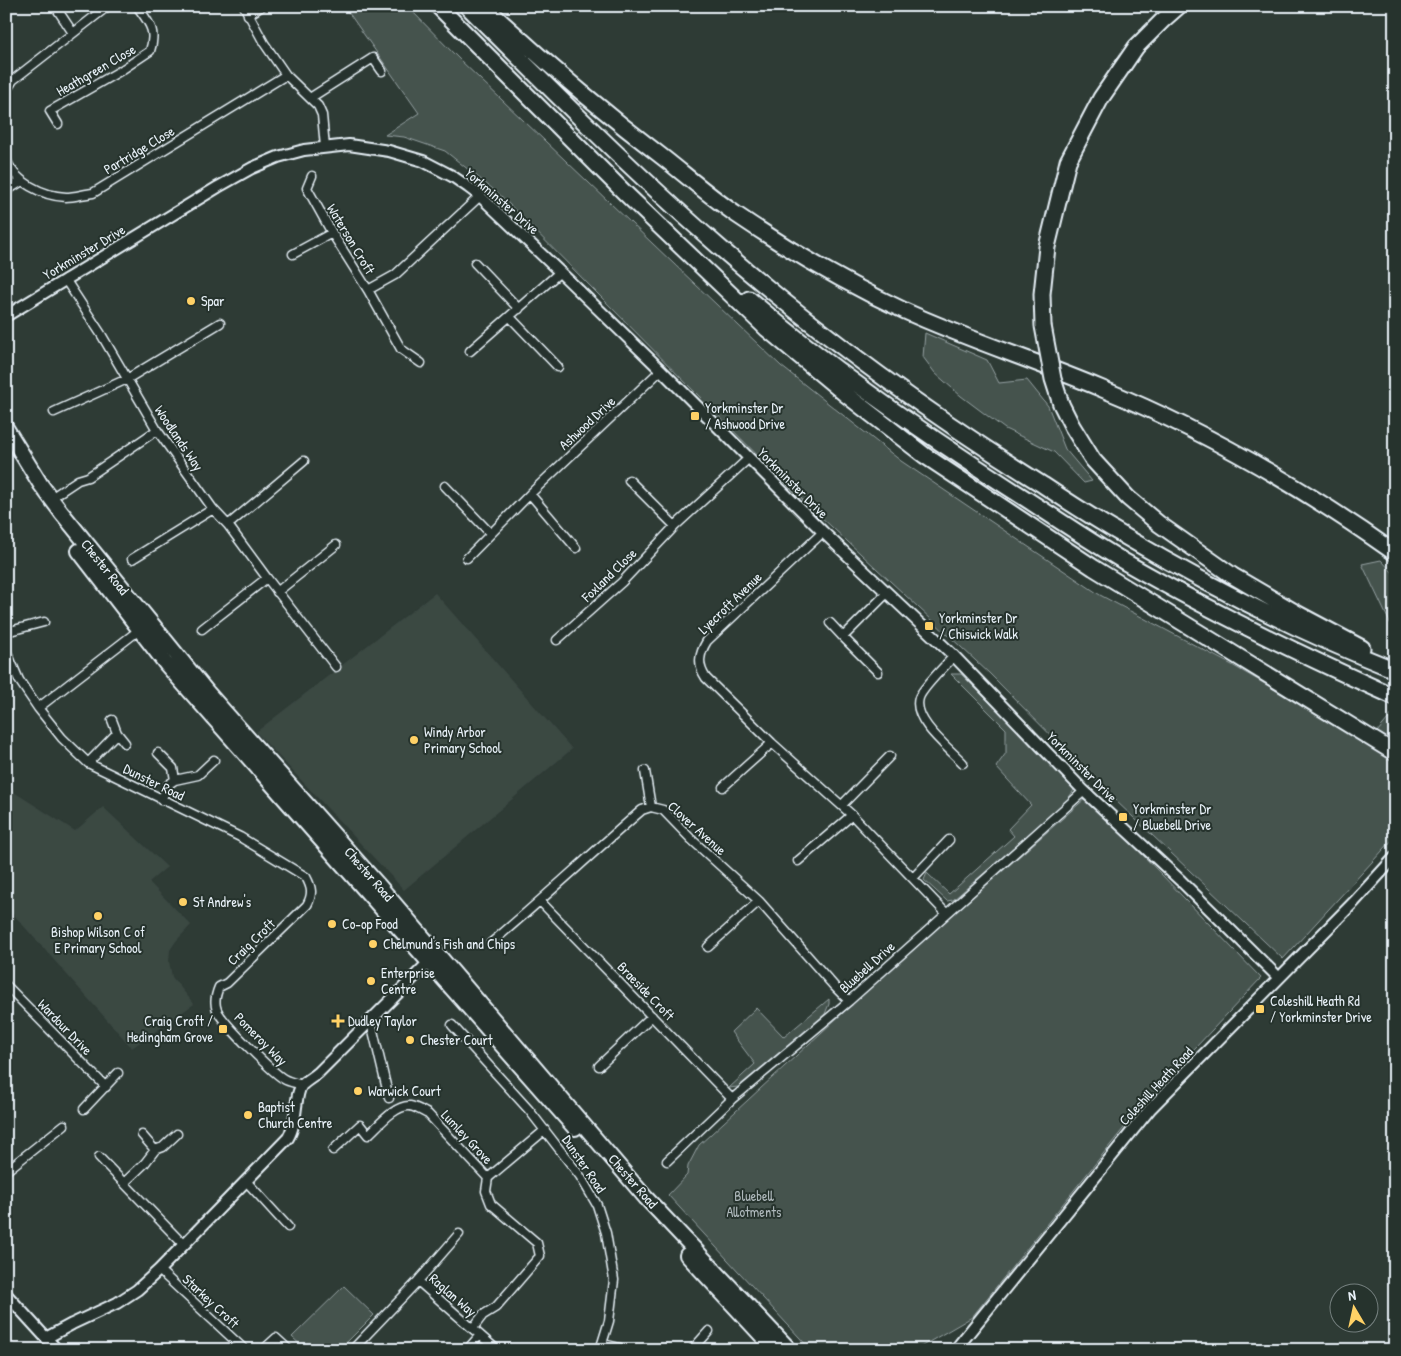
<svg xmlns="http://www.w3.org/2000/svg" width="1401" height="1356" font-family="'Patrick Hand',sans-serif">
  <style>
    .built { fill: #3b4843 }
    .green { fill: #45524e; stroke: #96a2a3 }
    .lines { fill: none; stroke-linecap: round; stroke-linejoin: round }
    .minor-casing { stroke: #e8f1f8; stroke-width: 11 }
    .tertiary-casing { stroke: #e8f1f8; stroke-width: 14 }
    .trunk-casing { stroke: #e8f1f8; stroke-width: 18 }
    .motorway-casing { stroke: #e8f1f8; stroke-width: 19 }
    .minor { stroke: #26332d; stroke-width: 8 }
    .tertiary { stroke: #26332d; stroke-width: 10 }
    .trunk { stroke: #26332d; stroke-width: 14 }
    .motorway { stroke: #26332d; stroke-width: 15 }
    .motorway-bridge-casing { stroke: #e8f1f8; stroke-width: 19; stroke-linecap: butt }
    .motorway-bridge { stroke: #26332d; stroke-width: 15 }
    .poi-dot { fill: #ffd166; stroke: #26332d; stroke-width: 2 }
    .labels { text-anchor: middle; stroke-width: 4; stroke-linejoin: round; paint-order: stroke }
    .street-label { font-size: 14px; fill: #e8f1f8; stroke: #26332d }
    .poi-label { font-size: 14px; fill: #e8f1f8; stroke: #26332d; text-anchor: start }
    .park-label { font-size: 14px; fill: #afb9bc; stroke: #26332d }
  </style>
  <rect width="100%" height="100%" fill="#2e3b35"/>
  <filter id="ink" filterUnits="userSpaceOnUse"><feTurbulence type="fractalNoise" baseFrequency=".02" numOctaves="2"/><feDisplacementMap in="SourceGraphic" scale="10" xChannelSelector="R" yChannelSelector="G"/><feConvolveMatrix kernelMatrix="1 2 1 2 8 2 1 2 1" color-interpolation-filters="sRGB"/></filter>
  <g filter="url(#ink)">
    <path class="built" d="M435 593 572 749 404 890 256 732Z
      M6 787 75 831 103 807 167 867 149 882 191 925 176 941 170 950 169 961 172 977 194 1004 132 1048 6 906Z"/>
    <path class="green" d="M344 6H407L459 59 781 366 901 461 1100 595 1232 665 1369 744 1395 764V837L1283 959 1115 800 990 674 790 488 499 194 445 151 404 137 385 135 419 113Z
      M925 333 987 360 999 383 1027 380 1048 406 1065 449 1092 481 1084 483 1054 452 1005 429 961 396 935 373 923 357Z
      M1381 560 1395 575V628L1392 627 1362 564Z
      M951 674H961L1073 786 1074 790 1066 802 953 900 947 901 924 880 927 873 949 894 1014 836 1008 829 1031 805 996 767 1006 753V729Z
      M1394 712H1395V743L1377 732Z
      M1087 797 1261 978 1148 1098 972 1317 917 1349 811 1350 668 1195 687 1175 688 1166 699 1145 895 965Z
      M829 999V1004L825 1014 738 1087 729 1088 755 1064 731 1032 756 1008 784 1037Z
      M344 1286 374 1315 339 1350H306L292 1337Z"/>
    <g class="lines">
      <defs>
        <path id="minor" d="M55 6 73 33
          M244 6 264 43 286 75 318 106 322 115 325 147
          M248 15 262 6
          M6 91 13 80 108 6
          M310 98 373 58 382 71
          M58 124 50 111 120 71 150 51C157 30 149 23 137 6
          M6 159C14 182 43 196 66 197 74 197 84 194 93 193L286 75
          M312 176 307 188 332 233 368 290 395 275 480 196
          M6 191 22 181
          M293 254 332 233
          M475 263 519 309
          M65 279 101 334 157 430 213 509 228 525 267 578 336 667
          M368 290 401 349 421 363
          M510 317 558 367
          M470 351 560 272
          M54 412 127 379 220 323
          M629 480 675 526
          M445 486 490 533
          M530 494 576 548
          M51 498 78 480 88 477 157 430
          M228 525 304 461
          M823 532 707 641C699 654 697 665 706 678L772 743 852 815 946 913
          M467 558 530 494 661 370
          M132 559 213 509
          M277 592 336 545
          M830 623 843 637
          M202 629 267 578
          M6 632 44 622
          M557 640 622 582 675 526 749 458
          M6 650 19 680 38 708 62 738 88 763 240 837 306 877C312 888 313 894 307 905L227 983 219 987C216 994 214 1003 217 1010 221 1021 273 1073 284 1079 289 1082 296 1083 302 1085
          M954 656C946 665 922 688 919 698 912 720 949 748 963 763
          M878 672 843 637 887 593
          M38 708 139 630
          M112 720 117 733 125 743
          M158 753 173 768 175 780 169 784 161 800
          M88 763 117 733
          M645 771 651 807
          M175 780 198 775 214 760
          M723 787 772 743
          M842 805 890 756
          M798 861 852 815
          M913 878 949 840
          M541 902 732 1099
          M491 943C542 900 591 854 642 810L651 807 663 810 691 839 759 901 834 986 849 1001
          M708 947 759 901
          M6 985 106 1087
          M371 1022 389 1098
          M452 1025 529 1110 580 1176 597 1205 606 1233 614 1280 609 1321 600 1350
          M599 1066 652 1016
          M84 1109 118 1073
          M142 1135 155 1150 163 1147 177 1134
          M155 1150 145 1163 124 1183 183 1244
          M333 1150 360 1125 368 1135C379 1125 395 1105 410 1106 416 1107 422 1111 428 1114L488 1178
          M99 1157 124 1183
          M667 1161 732 1099 849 1001 1084 791
          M6 1171 64 1125
          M246 1181 288 1227
          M159 1270 245 1350
          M418 1281 459 1234
          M473 1328 483 1315 496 1307 540 1256 537 1243 491 1204 486 1191 488 1178 545 1130
          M603 1344 620 1348 622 1350
          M263 1350 276 1338 289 1350
          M352 1350 418 1281 497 1350
          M467 1350 480 1335
          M692 1350 709 1331"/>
        <path id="tertiary" d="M6 316 218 187 252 168 278 157 304 150 349 145 389 151 423 161 452 176 468 187 480 196 560 272 661 370 823 532 954 656 1084 791 1181 881 1279 978
          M6 1294 57 1350
          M46 1338 72 1324 117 1303 137 1290 159 1270 288 1138C298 1122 294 1095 302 1085 306 1081 313 1077 318 1073L434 957
          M955 1350 1150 1109 1355 901 1395 857"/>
        <path id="trunk" d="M6 428 41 485 61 512 207 692 380 887 646 1198 790 1350
          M79 551 166 664 575 1128
          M687 1255 775 1350"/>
        <path id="motorway" d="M438 6 625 193 767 329 844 393 924 455 1094 568 1395 753
          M467 6C549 88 631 170 718 246 819 334 929 414 1043 485 1070 503 1098 521 1126 537 1212 588 1302 633 1395 670
          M484 6C542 60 602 111 665 159 689 178 712 198 737 215 790 251 847 284 905 311 969 340 1036 361 1100 388 1206 431 1302 487 1395 553
          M749 299C832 370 920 431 1012 490 1050 514 1086 539 1125 562 1212 612 1303 656 1395 697
          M1043 326 1042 294 1047 247 1068 161 1101 98 1136 47 1162 21 1179 6
          M1061 404 1072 426 1093 460 1128 498 1159 524 1233 576 1298 614 1362 648"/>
      </defs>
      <use href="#minor" class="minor-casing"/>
      <use href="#tertiary" class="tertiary-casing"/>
      <use href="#trunk" class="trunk-casing"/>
      <use href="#motorway" class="motorway-casing"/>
      <use href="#minor" class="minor"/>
      <use href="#tertiary" class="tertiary"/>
      <use href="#trunk" class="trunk"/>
      <use href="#motorway" class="motorway"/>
      <defs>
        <path id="motorway-bridge" d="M1043 326 1053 379 1061 404"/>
      </defs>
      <use href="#motorway-bridge" class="motorway-bridge-casing"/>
      <use href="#motorway-bridge" class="motorway-bridge"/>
    </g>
  </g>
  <g class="poi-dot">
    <circle cx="191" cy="301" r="5"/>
    <rect x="690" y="411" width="10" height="10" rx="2.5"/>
    <rect x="924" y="621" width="10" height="10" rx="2.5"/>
    <circle cx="414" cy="740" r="5"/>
    <rect x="1118" y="812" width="10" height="10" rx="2.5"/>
    <circle cx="183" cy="902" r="5"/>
    <circle cx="98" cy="916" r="5"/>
    <circle cx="332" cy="924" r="5"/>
    <circle cx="373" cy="944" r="5"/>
    <circle cx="371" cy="981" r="5"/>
    <rect x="1255" y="1004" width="10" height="10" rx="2.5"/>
    <path d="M335.5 1013.5h5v5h5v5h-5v5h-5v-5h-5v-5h5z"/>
    <rect x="218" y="1024" width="10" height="10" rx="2.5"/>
    <circle cx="410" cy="1040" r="5"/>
    <circle cx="358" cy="1091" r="5"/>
    <circle cx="248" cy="1115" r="5"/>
  </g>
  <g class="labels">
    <g class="street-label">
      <text transform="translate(96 70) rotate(-30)" y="5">Heathgreen Close</text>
      <text transform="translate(139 150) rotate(-31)" y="5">Partridge Close</text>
      <text transform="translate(502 201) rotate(41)" y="5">Yorkminster Drive</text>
      <text transform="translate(351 239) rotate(59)" y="5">Waterson Croft</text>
      <text transform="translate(84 252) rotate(-31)" y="5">Yorkminster Drive</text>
      <text transform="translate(587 423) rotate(-43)" y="5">Ashwood Drive</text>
      <text transform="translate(179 438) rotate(56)" y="5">Woodlands Way</text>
      <text transform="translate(793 483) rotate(45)" y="5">Yorkminster Drive</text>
      <text transform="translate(105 567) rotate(51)" y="5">Chester Road</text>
      <text transform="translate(609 575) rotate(-44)" y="5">Foxland Close</text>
      <text transform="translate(730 603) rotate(-44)" y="5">Lyecroft Avenue</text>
      <text transform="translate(1082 767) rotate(45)" y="5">Yorkminster Drive</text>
      <text transform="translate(154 782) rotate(26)" y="5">Dunster Road</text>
      <text transform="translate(697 828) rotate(42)" y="5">Clover Avenue</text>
      <text transform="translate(369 874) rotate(49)" y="5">Chester Road</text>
      <text transform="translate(251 942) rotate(-44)" y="5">Craig Croft</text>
      <text transform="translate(867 967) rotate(-42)" y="5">Bluebell Drive</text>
      <text transform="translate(646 991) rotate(46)" y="5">Braeside Croft</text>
      <text transform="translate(65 1027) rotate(46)" y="5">Wardour Drive</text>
      <text transform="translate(261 1039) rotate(45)" y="5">Pomeroy Way</text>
      <text transform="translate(1156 1086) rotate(-47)" y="5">Coleshill Heath Road</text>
      <text transform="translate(467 1137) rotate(47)" y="5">Lumley Grove</text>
      <text transform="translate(584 1164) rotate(56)" y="5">Dunster Road</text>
      <text transform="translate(633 1181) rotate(49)" y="5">Chester Road</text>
      <text transform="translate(453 1295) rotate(41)" y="5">Raglan Way</text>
      <text transform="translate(211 1301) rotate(43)" y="5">Starkey Croft</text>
    </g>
    <g class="poi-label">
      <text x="201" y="306">Spar</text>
      <text x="705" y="413">Yorkminster Dr<tspan x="705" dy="16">/ Ashwood Drive</tspan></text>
      <text x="939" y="623">Yorkminster Dr<tspan x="939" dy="16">/ Chiswick Walk</tspan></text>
      <text x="424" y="737">Windy Arbor<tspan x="424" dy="16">Primary School</tspan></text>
      <text x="1133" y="814">Yorkminster Dr<tspan x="1133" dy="16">/ Bluebell Drive</tspan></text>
      <text x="193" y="907">St Andrew's</text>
      <text x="342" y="929">Co-op Food</text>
      <text x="98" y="937" text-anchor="middle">Bishop Wilson C of<tspan x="98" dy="16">E Primary School</tspan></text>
      <text x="383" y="949">Chelmund's Fish and Chips</text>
      <text x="381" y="978">Enterprise<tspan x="381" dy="16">Centre</tspan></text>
      <text x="1270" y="1006">Coleshill Heath Rd<tspan x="1270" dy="16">/ Yorkminster Drive</tspan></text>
      <text x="213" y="1026" text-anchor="end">Craig Croft /<tspan x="213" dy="16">Hedingham Grove</tspan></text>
      <text x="348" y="1026">Dudley Taylor</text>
      <text x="420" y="1045">Chester Court</text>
      <text x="368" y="1096">Warwick Court</text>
      <text x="258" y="1112">Baptist<tspan x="258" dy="16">Church Centre</tspan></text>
    </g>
    <g class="park-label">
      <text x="754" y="1201">Bluebell<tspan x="754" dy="16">Allotments</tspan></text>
    </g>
  </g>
  <rect width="1401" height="1356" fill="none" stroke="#26332d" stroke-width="25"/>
  <rect x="12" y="12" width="1376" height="1331" fill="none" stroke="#e8f1f8" stroke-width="2" filter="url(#ink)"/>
  <g transform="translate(1354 1308) rotate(351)"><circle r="24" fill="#26332d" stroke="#747f7e"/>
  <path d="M0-4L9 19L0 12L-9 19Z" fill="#ffd166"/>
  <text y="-8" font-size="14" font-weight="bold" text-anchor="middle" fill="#e8f1f8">N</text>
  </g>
</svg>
